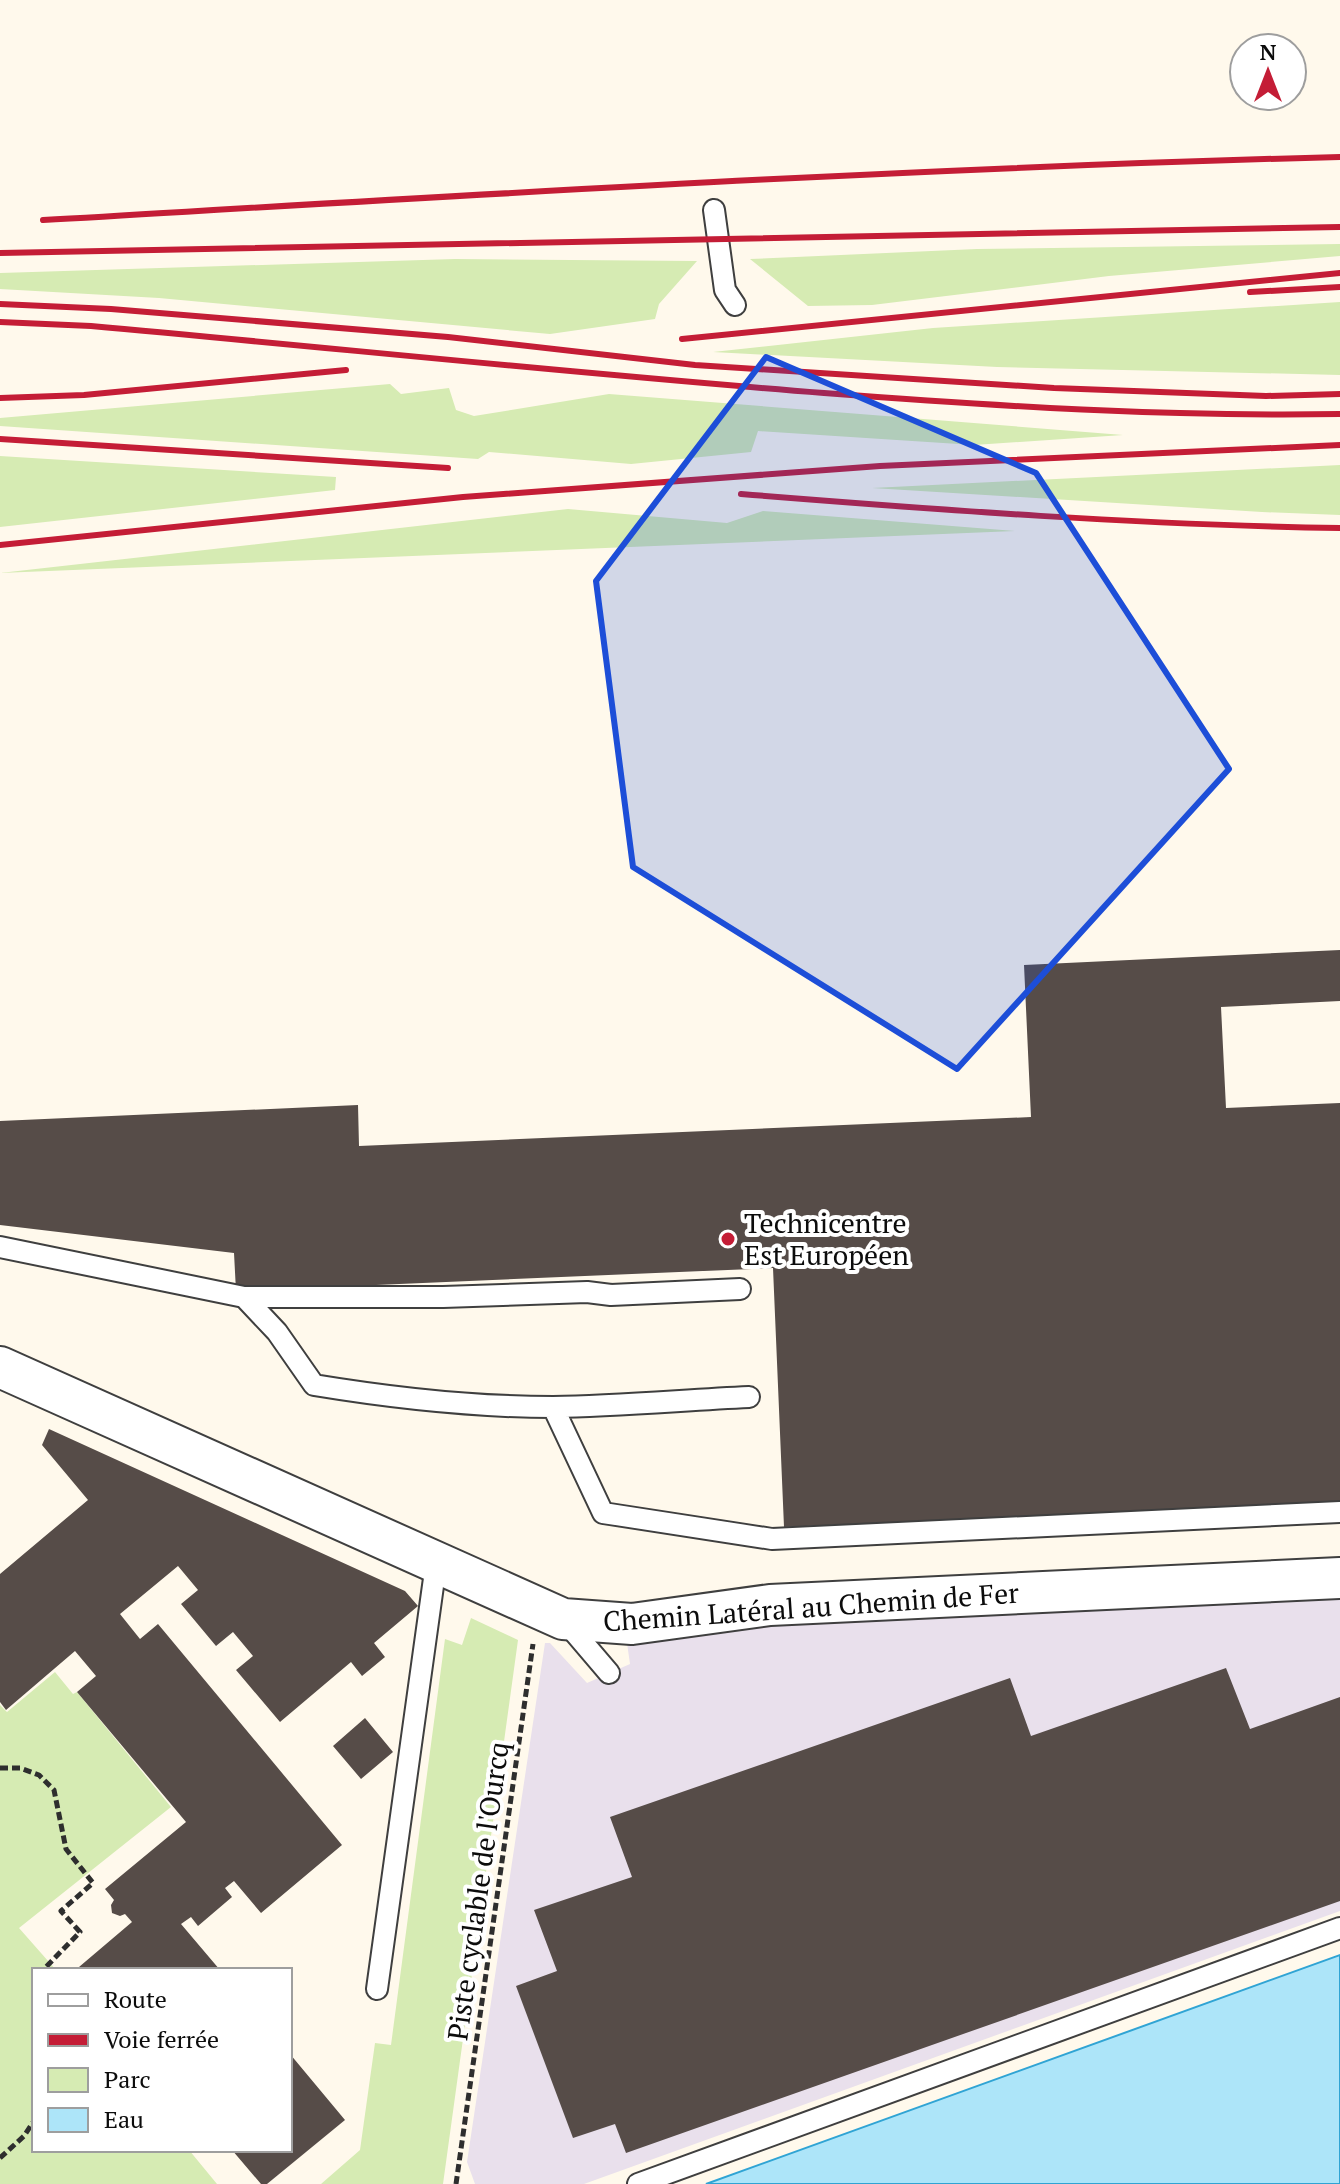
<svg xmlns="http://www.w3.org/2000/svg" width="1340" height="2184" font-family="'PT Serif',serif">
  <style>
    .industrial { fill: #e9e0ec }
    .green { fill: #d6ebb3 }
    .water { fill: #ade5f9; stroke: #30a4d4; stroke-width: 2 }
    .building { fill: #564c48 }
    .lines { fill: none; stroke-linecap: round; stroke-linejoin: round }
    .service-casing { stroke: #3f3f3f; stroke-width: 24 }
    .minor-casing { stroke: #3f3f3f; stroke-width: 44 }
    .path { stroke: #2e2e2e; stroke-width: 5; stroke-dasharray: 8 4; stroke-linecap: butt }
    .service { stroke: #fff; stroke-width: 20 }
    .minor { stroke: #fff; stroke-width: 40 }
    .rail { stroke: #c41d36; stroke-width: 6 }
    .marked { fill: #1d4ed8; fill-opacity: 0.2; stroke: #1d4ed8; stroke-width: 6; stroke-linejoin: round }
    .poi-dot { fill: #c41d36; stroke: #fff; stroke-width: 3 }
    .labels { text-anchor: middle; stroke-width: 8; stroke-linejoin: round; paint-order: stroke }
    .poi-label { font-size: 28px; fill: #0c0c0c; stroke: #fff; text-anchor: start }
    .street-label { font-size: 28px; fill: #0c0c0c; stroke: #fff }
  </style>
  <rect width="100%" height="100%" fill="#fff9ec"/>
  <path class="industrial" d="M1340 1591V1911L584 2184H475L467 2162 545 1643H550L587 1683 630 1664 627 1643 761 1620Z"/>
  <path class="green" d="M1340 244V256L1109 276 872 305 808 306 750 259 977 249Z
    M455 259 697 261 659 304 655 319 550 334 159 298 0 289V273Z
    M1340 302V375L997 367 713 352 933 328Z
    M390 384 401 394 449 388 456 410 474 416 609 394 1123 435 974 445 758 431 751 452 631 464 489 452 478 459 0 426V418Z
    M0 456 336 477 335 490 0 527Z
    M1340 465V515L1262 512 872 488Z
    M568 509 727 523 763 511 1015 531 0 573Z
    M471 1618 518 1640 443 2184H321L360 2150 375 2043 391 2045 445 1639 462 1645Z
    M55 1672 73 1694 77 1692 171 1807 19 1928 56 1970H34V2150H189L217 2184H0V1705L7 1712Z"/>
  <path class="water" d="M1340 1955V2184H706Z"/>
  <path class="building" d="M1340 950V1001L1221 1007 1226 1108 1340 1103V1502L784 1527 773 1268 236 1291 234 1253 0 1225V1121L358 1105 359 1146 1031 1117 1024 965Z
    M49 1429 405 1591 418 1606 374 1643 385 1657 362 1676 351 1662 280 1722 236 1670 253 1656 233 1632 216 1646 181 1604 198 1590 178 1566 120 1614 140 1639 158 1624 342 1845 261 1913 234 1881 225 1888 232 1897 198 1926 191 1917 181 1924 220 1970H81L79 1967 132 1922 125 1914 120 1916 112 1913 111 1905 114 1900 105 1889 186 1822 77 1692 96 1676 75 1651 6 1710 0 1702V1574L88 1500 42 1445Z
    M1226 1668 1250 1729 1340 1697V1901L626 2153 615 2124 573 2138 516 1986 557 1971 534 1910 632 1877 610 1817 1010 1678 1031 1736Z
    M365 1718 393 1752 361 1779 333 1746Z
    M290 2054 345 2120 267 2184H261L232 2150H290Z"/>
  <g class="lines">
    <defs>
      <path id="service" d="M714 210 725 290 735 305
        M0 1247 244 1297 277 1332 314 1385C393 1398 473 1407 553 1407 618 1406 684 1400 749 1397
        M244 1297H443L587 1292 611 1295 740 1289
        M553 1407 603 1513 772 1539 1340 1512
        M563 1619 609 1673
        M377 1989 436 1564
        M638 2184 1340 1928"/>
      <path id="minor" d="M0 1367 563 1619 632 1624 770 1605 1340 1578"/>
    </defs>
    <use href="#service" class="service-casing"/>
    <use href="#minor" class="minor-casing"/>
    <path class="path" d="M0 1768H20L39 1775 54 1790 66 1849 93 1883 61 1911 80 1932 43 1970
      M34 2005V2018
      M0 2158 24 2136 34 2121
      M456 2184 533 1644"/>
    <use href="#service" class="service"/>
    <use href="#minor" class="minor"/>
    <path class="rail" d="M43 220C475 195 907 168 1340 157
      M0 253 1340 227
      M1250 292 1340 287
      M0 304 111 309 448 337 695 365 1054 388 1266 396 1340 394
      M0 322 91 326C335 348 580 374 824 393 996 406 1168 417 1340 414
      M682 339 1340 273
      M0 398 84 395 346 370
      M0 439 448 468
      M741 494C941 510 1140 525 1340 528
      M0 545 463 497 880 466 1340 445"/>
  </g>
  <path class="marked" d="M766 357 1036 473 1229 769 957 1069 633 867 596 581Z"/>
  <circle class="poi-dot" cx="728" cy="1239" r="8"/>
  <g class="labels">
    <g class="poi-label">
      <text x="744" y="1233">Technicentre<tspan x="744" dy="32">Est Européen</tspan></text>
    </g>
    <g class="street-label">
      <text transform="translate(811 1607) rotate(-4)" y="10">Chemin Latéral au Chemin de Fer</text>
      <text transform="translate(478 1891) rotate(-82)" y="10">Piste cyclable de l'Ourcq</text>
    </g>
  </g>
  <rect x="32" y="1968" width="260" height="184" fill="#ffffff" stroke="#9e9e9e" stroke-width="2"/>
  <rect x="48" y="1994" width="40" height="12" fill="#ffffff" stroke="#9e9e9e" stroke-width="2"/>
  <text x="104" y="2008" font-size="24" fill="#0c0c0c">Route</text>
  <rect x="48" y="2034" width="40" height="12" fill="#c41d36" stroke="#9e9e9e" stroke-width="2"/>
  <text x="104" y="2048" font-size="24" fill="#0c0c0c">Voie ferrée</text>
  <rect x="48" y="2068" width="40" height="24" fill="#d6ebb3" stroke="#9e9e9e" stroke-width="2"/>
  <text x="104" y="2088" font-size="24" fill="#0c0c0c">Parc</text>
  <rect x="48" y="2108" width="40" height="24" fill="#ade5f9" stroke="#9e9e9e" stroke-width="2"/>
  <text x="104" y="2128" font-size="24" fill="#0c0c0c">Eau</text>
  <g transform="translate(1268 72)"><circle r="38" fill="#ffffff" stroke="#9e9e9e" stroke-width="2"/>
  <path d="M0-6L14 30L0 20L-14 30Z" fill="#c41d36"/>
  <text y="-12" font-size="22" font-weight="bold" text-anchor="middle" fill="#0c0c0c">N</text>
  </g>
</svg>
